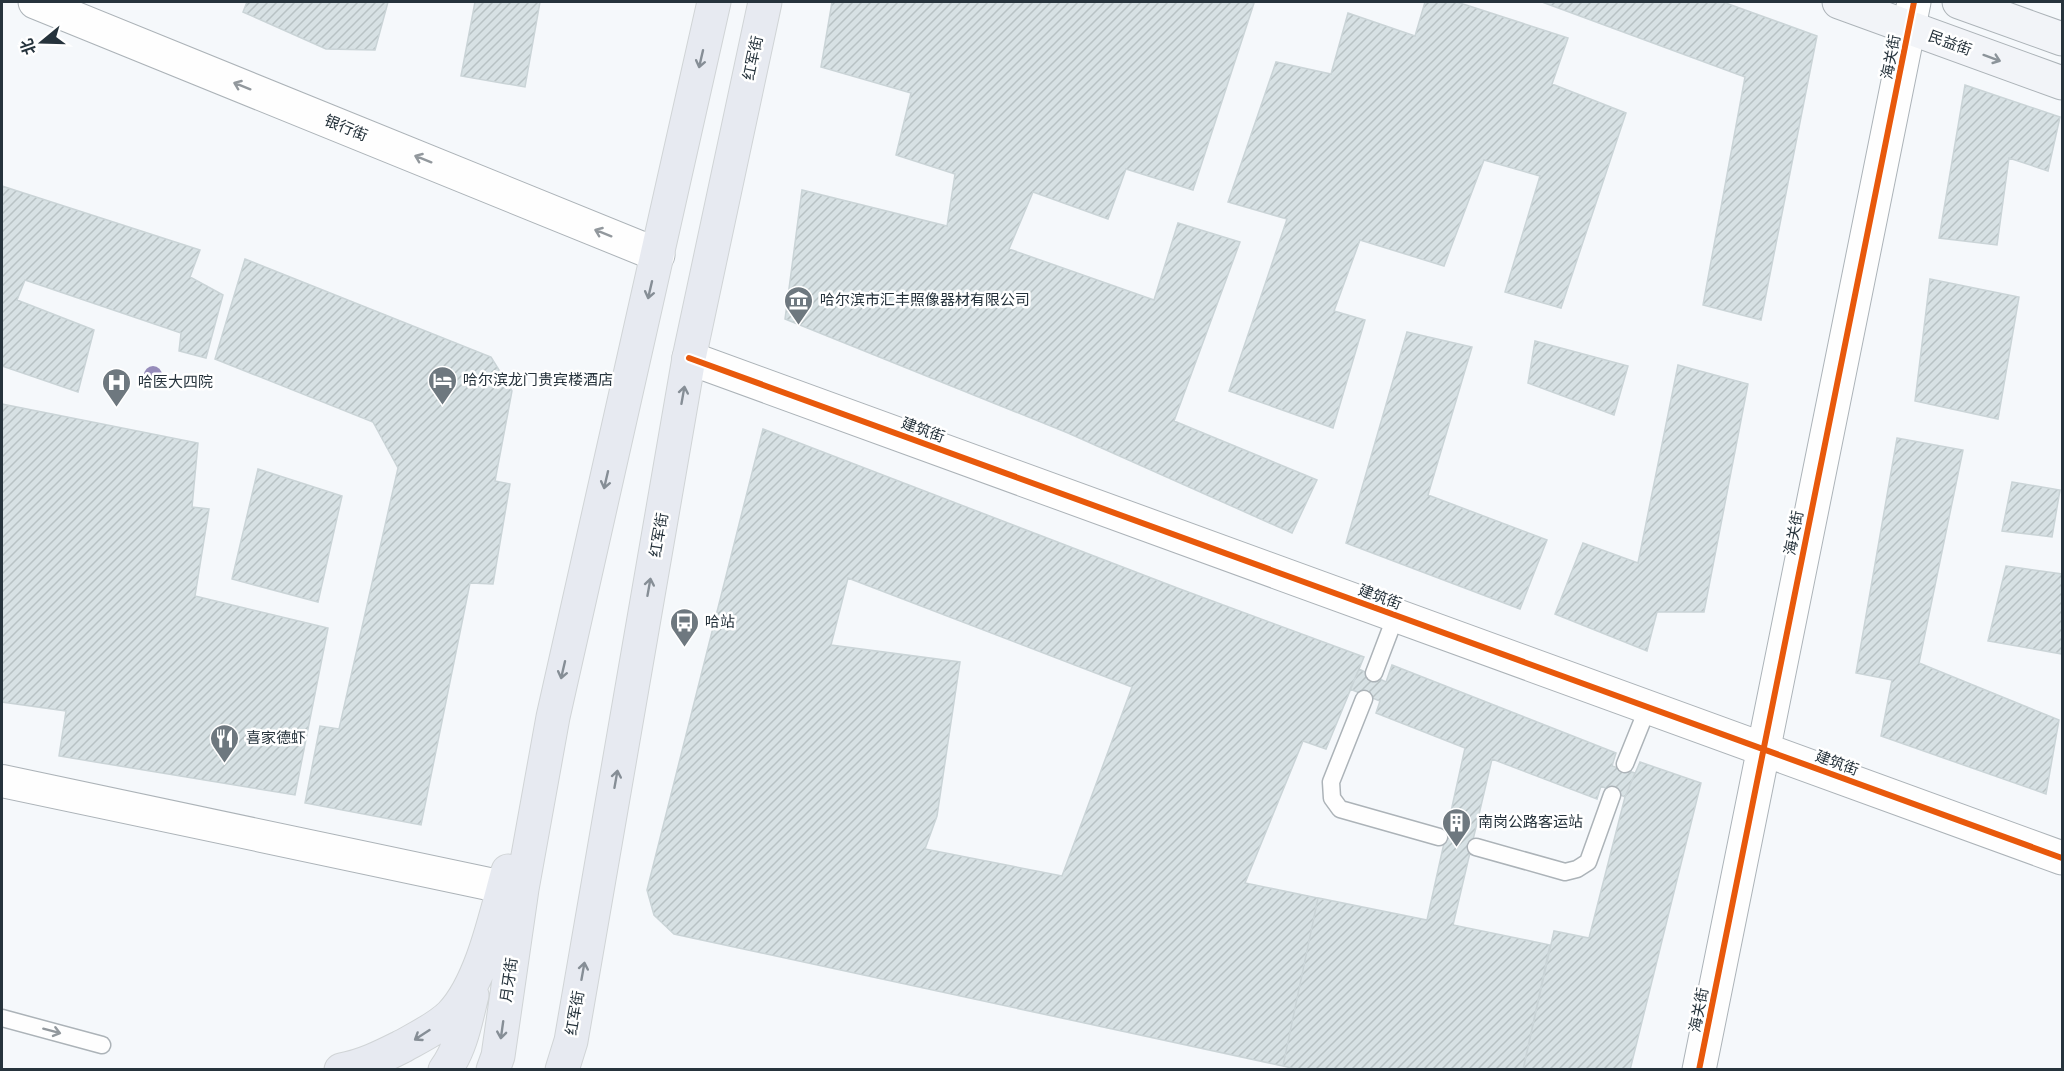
<svg xmlns="http://www.w3.org/2000/svg" width="2064" height="1071" font-family="'Work Sans','Noto Sans SC',sans-serif">
  <style>
    .building { fill: url(#building-hatch); stroke: #cad4d7; stroke-width: 1.5; fill-rule: evenodd }
    .lines { fill: none; stroke-linecap: round; stroke-linejoin: round }
    .service-casing { stroke: #acb3b8; stroke-width: 19 }
    .minor-casing { stroke: #acb3b8; stroke-width: 34 }
    .tertiary-casing { stroke: #acb3b8; stroke-width: 35 }
    .secondary-casing { stroke: #acb3b8; stroke-width: 35 }
    .primary-casing { stroke: #d0d4d6; stroke-width: 35 }
    .service { stroke: #fefefe; stroke-width: 16 }
    .minor { stroke: #fefefe; stroke-width: 32 }
    .tertiary { stroke: #fefefe; stroke-width: 33 }
    .secondary { stroke: #f2f4f8; stroke-width: 33 }
    .primary { stroke: #e7eaf1; stroke-width: 33 }
    .cycleway-casing { stroke: #fff; stroke-width: 10 }
    .cycleway { stroke: #e8590c; stroke-width: 6 }
    .tree { fill: #968cba }
    .oneway { stroke: #8c949a }
    .oneway2 { stroke: #868e96 }
    .oneway3 { stroke: #92989d }
    .labels { text-anchor: middle; stroke-width: 5; stroke-linejoin: round; paint-order: stroke }
    .street-label { font-size: 15px; fill: #26333c; stroke: #fff }
    .poi-label { font-size: 15px; fill: #26333c; stroke: #fff; text-anchor: start }
  </style>
  <defs>
    <pattern id="building-hatch" width="6" height="6" patternUnits="userSpaceOnUse" patternTransform="scale(1.5)"><rect width="6" height="6" fill="#d7e1e4"/><path d="M-1 1l2-2M0 6l6-6M5 7l2-2" fill="none" stroke="#b8c2c4"/></pattern>
  </defs>
  <rect width="100%" height="100%" fill="#f5f8fb"/>
  <path class="building" d="M247 2H388L375 50 326 49 243 12Z
    M475 2H540L525 87 461 76Z
    M832 2H1248L1254 3 1193 190 1126 169 1108 219 1033 192 1009 249 1154 300 1178 223 1240 242 1174 421 1317 480 1292 533 1068 433 785 319 802 190 947 226 955 174 896 155 911 93 821 67Z
    M1425 2H1457L1568 38 1552 84 1626 113 1561 308 1505 292 1540 176 1484 160 1444 266 1360 240 1334 311 1365 320 1333 428 1229 391 1287 219 1228 202 1276 62 1331 74 1348 13 1415 36Z
    M1542 2H1723L1817 36 1761 320 1703 305 1745 77Z
    M1965 85 2060 117 2048 171 2009 158 1997 245 1939 238Z
    M2 186 200 250 190 277 223 295 206 358 179 351 181 333 25 280 17 300 94 330 78 392 2 366Z
    M245 259 491 357 512 391 495 481 510 484 493 584 470 583 421 825 305 803 320 726 339 729 398 468 373 422 215 359Z
    M1930 279 2019 297 1998 419 1915 401Z
    M1407 332 1472 347 1428 495 1547 540 1520 609 1346 543Z
    M1535 341 1628 366 1614 415 1528 383Z
    M1678 365 1748 384 1704 612H1657L1647 651 1555 614 1583 543 1638 563Z
    M2 404 198 443 192 507 209 509 195 596 328 628 295 795 59 756 66 711 2 702Z
    M763 429 1180 589 1364 657 1326 749 1303 741 1245 883 1318 898 1283 1066 674 934 654 915 647 890ZM848 578 1132 687 1062 876 925 849 937 816 960 662 831 645Z
    M1897 438 1963 450 1919 663 2059 720 2046 794 1881 736 1892 680 1856 673Z
    M258 469 342 496 318 602 232 579Z
    M2012 482 2060 490 2052 537 2002 531Z
    M2006 566 2062 574V654L1988 641Z
    M1392 665 1616 753 1612 766 1635 773 1625 797 1601 786 1597 799 1492 759 1453 925 1550 945 1523 1070H1299L1283 1066 1318 898 1427 920 1465 748 1376 713 1380 701 1350 689 1359 669 1386 682Z
    M1640 762 1701 783 1630 1070H1523L1554 931 1589 938 1625 797Z"/>
  <g class="lines">
    <defs>
      <path id="service" d="M1374 673 1396 615
        M1364 699 1331 782 1332 798 1340 809 1439 837
        M1625 764 1648 707
        M1476 847 1565 872 1577 869 1588 862 1612 795
        M2 1018 102 1045"/>
      <path id="minor" d="M2 781 503 887"/>
      <path id="tertiary" d="M35 2 658 255
        M689 358 2062 858
        M1699 1070 1914 2"/>
      <path id="secondary" d="M1839 2 2062 83
        M1959 2 2062 39"/>
      <path id="primary" d="M341 1070C363 1066 381 1057 401 1047 417 1038 438 1028 451 1015 482 983 496 914 508 871
        M445 1070C461 1049 466 1019 472 995
        M493 1070 498 1056 522 889 553 717 714 2
        M562 1070 571 1041 689 358 765 2"/>
    </defs>
    <use href="#service" class="service-casing"/>
    <use href="#minor" class="minor-casing"/>
    <use href="#tertiary" class="tertiary-casing"/>
    <use href="#secondary" class="secondary-casing"/>
    <use href="#primary" class="primary-casing"/>
    <use href="#service" class="service"/>
    <use href="#minor" class="minor"/>
    <use href="#tertiary" class="tertiary"/>
    <use href="#secondary" class="secondary"/>
    <use href="#primary" class="primary"/>
    <defs>
      <path id="cycleway" d="M689 358 2062 858
        M1699 1070 1914 2"/>
    </defs>
    <use href="#cycleway" class="cycleway-casing"/>
    <use href="#cycleway" class="cycleway"/>
  </g>
  <circle class="tree" cx="153" cy="375" r="9"/>
  <defs><path id="oneway-shaft" d="M-6 0H5M1.5-3L5.5 0L1.5 3" fill="none" stroke-width="1.6" stroke-linecap="round" stroke-linejoin="round" transform="scale(1.5)"/></defs>
  <use class="oneway" href="#oneway-shaft" transform="translate(1992 58) rotate(20)"/>
  <g class="oneway2">
    <use href="#oneway-shaft" transform="translate(701 59) rotate(103)"/>
    <use href="#oneway-shaft" transform="translate(650 290) rotate(103)"/>
    <use href="#oneway-shaft" transform="translate(683 395) rotate(-80)"/>
    <use href="#oneway-shaft" transform="translate(606 480) rotate(103)"/>
    <use href="#oneway-shaft" transform="translate(649 587) rotate(-80)"/>
    <use href="#oneway-shaft" transform="translate(563 670) rotate(103)"/>
    <use href="#oneway-shaft" transform="translate(616 779) rotate(-80)"/>
    <use href="#oneway-shaft" transform="translate(583 971) rotate(-80)"/>
    <use href="#oneway-shaft" transform="translate(502 1030) rotate(98)"/>
    <use href="#oneway-shaft" transform="translate(422 1035) rotate(147)"/>
  </g>
  <g class="oneway3">
    <use href="#oneway-shaft" transform="translate(242 86) rotate(-158)"/>
    <use href="#oneway-shaft" transform="translate(423 159) rotate(-158)"/>
    <use href="#oneway-shaft" transform="translate(603 233) rotate(-158)"/>
    <use href="#oneway-shaft" transform="translate(52 1031) rotate(15)"/>
  </g>
  <defs>
    <symbol id="museum-pin" viewBox="-11 -11 22 30"><path d="M0 17L-7.5 6A9.5 9.5 0 1 1 7.5 6Z" fill="#6e787f" stroke="#fff"/><path d="M0-6L6-3V-2H-6V-3ZM-5-1h2V3h-2ZM-1-1h2V3h-2ZM3-1h2V3H3ZM-6 4H6V6H-6Z" fill="#fff"/></symbol>
    <symbol id="hotel-pin" viewBox="-11 -11 22 30"><path d="M0 17L-7.5 6A9.5 9.5 0 1 1 7.5 6Z" fill="#6e787f" stroke="#fff"/><path d="M-6-4.5h1.5V1H6V5H4.5V3h-9V5H-6ZM-4 0a1.8 1.8 0 1 1 3.6 0ZM.5 0V-2.5h3Q6-2.5 6 0Z" fill="#fff"/></symbol>
    <symbol id="hospital-pin" viewBox="-11 -11 22 30"><path d="M0 17L-7.5 6A9.5 9.5 0 1 1 7.5 6Z" fill="#6e787f" stroke="#fff"/><path d="M-5-5h3v3.5h4V-5h3V5h-3V1.5h-4V5h-3Z" fill="#fff"/></symbol>
    <symbol id="bus-pin" viewBox="-11 -11 22 30"><path d="M0 17L-7.5 6A9.5 9.5 0 1 1 7.5 6Z" fill="#6e787f" stroke="#fff"/><path d="M-5-6H5V4H4V6H2V4H-2V6H-4V4H-5ZM-3.5-4V0h7V-4ZM-3.5 1.2v1.5H-2V1.2ZM2 1.2v1.5H3.5V1.2Z" fill="#fff"/></symbol>
    <symbol id="restaurant-pin" viewBox="-11 -11 22 30"><path d="M0 17L-7.5 6A9.5 9.5 0 1 1 7.5 6Z" fill="#6e787f" stroke="#fff"/><path d="M-5-6h1v4h1v-4h1v4h1v-4h1v5L-1.5 .5V6h-2V.5L-5-1ZM5-6V6H3V1.5H1.5Q1.5-4 5-6Z" fill="#fff"/></symbol>
    <symbol id="building-pin" viewBox="-11 -11 22 30"><path d="M0 17L-7.5 6A9.5 9.5 0 1 1 7.5 6Z" fill="#6e787f" stroke="#fff"/><path d="M-4-6H4V6H1V3H-1V6H-4ZM-2.5-4.3h1.7v1.8h-1.7ZM.8-4.3h1.7v1.8H.8ZM-2.5-1h1.7V.8h-1.7ZM.8-1h1.7V.8H.8Z" fill="#fff"/></symbol>
  </defs>
  <g fill-rule="evenodd">
    <use href="#museum-pin" x="782" y="284" width="33" height="45"/>
    <use href="#hotel-pin" x="426" y="364" width="33" height="45"/>
    <use href="#hospital-pin" x="100" y="366" width="33" height="45"/>
    <use href="#bus-pin" x="668" y="606" width="33" height="45"/>
    <use href="#restaurant-pin" x="208" y="722" width="33" height="45"/>
    <use href="#building-pin" x="1440" y="806" width="33" height="45"/>
  </g>
  <g class="labels">
    <g class="street-label">
      <text transform="translate(1950 43) rotate(20)" y="5">民益街</text>
      <text transform="translate(1891 57) rotate(-79)" y="5">海关街</text>
      <text transform="translate(753 58) rotate(-78)" y="5">红军街</text>
      <text transform="translate(346 128) rotate(22)" y="5">银行街</text>
      <text transform="translate(923 430) rotate(20)" y="5">建筑街</text>
      <text transform="translate(1794 533) rotate(-79)" y="5">海关街</text>
      <text transform="translate(659 535) rotate(-80)" y="5">红军街</text>
      <text transform="translate(1380 597) rotate(20)" y="5">建筑街</text>
      <text transform="translate(1837 763) rotate(20)" y="5">建筑街</text>
      <text transform="translate(509 980) rotate(-82)" y="5">月牙街</text>
      <text transform="translate(1699 1010) rotate(-79)" y="5">海关街</text>
      <text transform="translate(575 1013) rotate(-80)" y="5">红军街</text>
    </g>
    <g class="poi-label">
      <text x="820" y="305">哈尔滨市汇丰照像器材有限公司</text>
      <text x="463" y="385">哈尔滨龙门贵宾楼酒店</text>
      <text x="138" y="387">哈医大四院</text>
      <text x="705" y="627">哈站</text>
      <text x="246" y="743">喜家德虾</text>
      <text x="1478" y="827">南岗公路客运站</text>
    </g>
  </g>
  <rect width="2064" height="1071" fill="none" stroke="#26333c" stroke-width="6"/>
  <g transform="translate(42 42) rotate(251)" stroke="#ffffff" stroke-width="4.5" paint-order="stroke">
  <path d="M0-4.5L10 22L0 15L-10 22Z" fill="#26333c"/>
  <text y="-9" font-size="16" font-weight="bold" text-anchor="middle" fill="#26333c">北</text>
  </g>
</svg>
